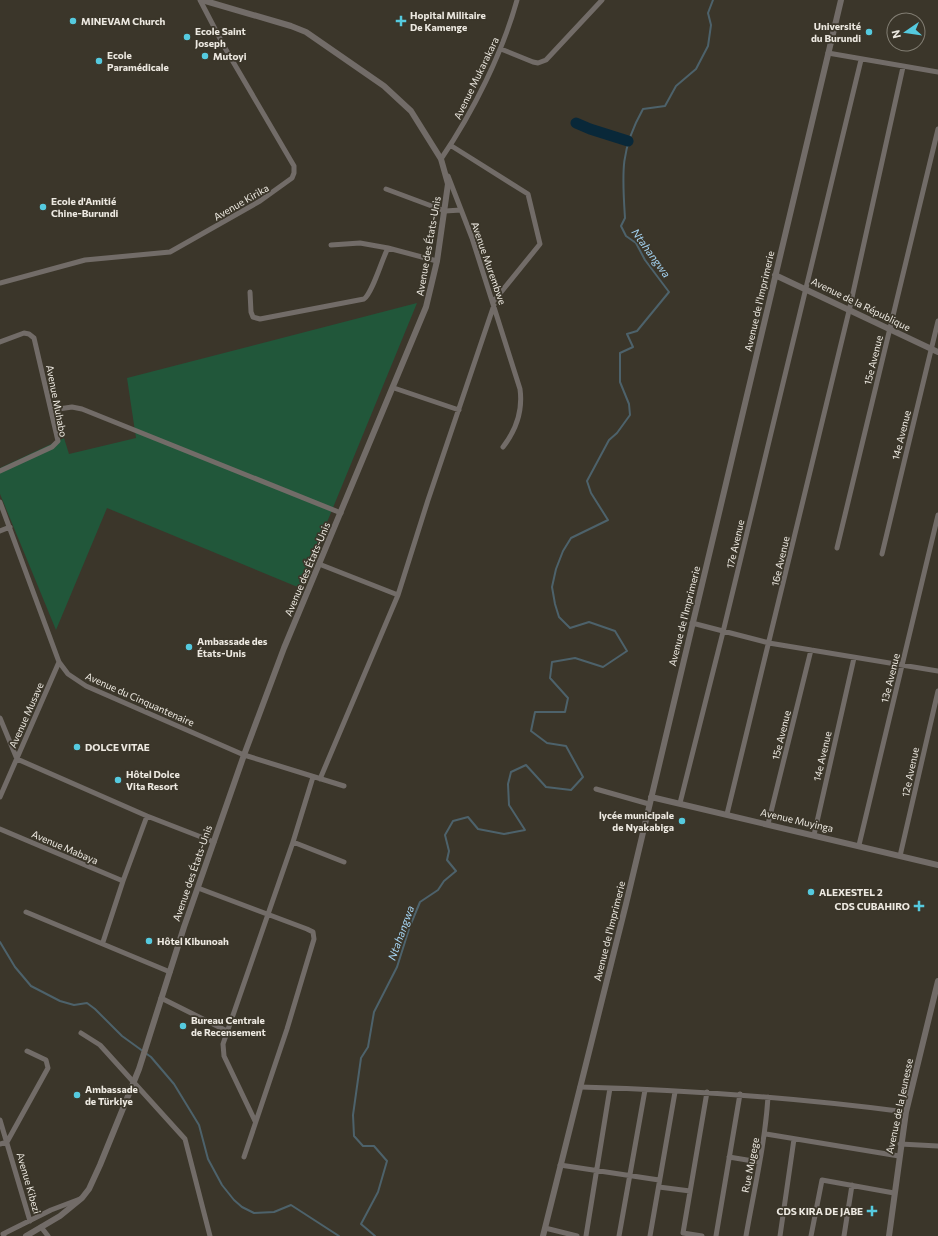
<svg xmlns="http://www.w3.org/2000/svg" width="938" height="1236" font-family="Commissioner,sans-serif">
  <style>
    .green { fill: #21573a }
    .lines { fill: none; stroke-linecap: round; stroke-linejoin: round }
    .stream { stroke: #4d626b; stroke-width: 2 }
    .river { stroke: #092839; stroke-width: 11 }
    .minor { stroke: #726c68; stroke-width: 5 }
    .tertiary { stroke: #726c68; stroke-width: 6 }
    .poi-dot { fill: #55cadf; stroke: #3b362a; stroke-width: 1.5 }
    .labels { text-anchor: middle; stroke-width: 3.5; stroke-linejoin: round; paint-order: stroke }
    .poi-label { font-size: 10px; font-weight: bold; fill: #ede9e1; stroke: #3b362a; text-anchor: start }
    .street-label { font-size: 10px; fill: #ede9e1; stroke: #3b362a }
    .water-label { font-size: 11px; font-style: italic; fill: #a5d4f3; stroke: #3b362a }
  </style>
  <rect width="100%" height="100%" fill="#3b362a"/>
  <path class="green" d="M417 303 300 588 107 508 56 630 0 494V468L64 438 69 454 136 438 127 378Z"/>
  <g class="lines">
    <path class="stream" d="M0 942 15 967 31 986 60 1001 74 1005 87 1003 95 1009 122 1036 151 1057 174 1084 199 1125 208 1159 222 1185 234 1200 242 1207 254 1213 274 1212 291 1205 339 1236
      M375 1236 361 1224 378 1192 387 1161 374 1146H363L354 1136 353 1115 361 1058 368 1047 374 1012 397 967 410 926 420 902 438 890 444 881 456 871 447 860 449 851 445 835 453 821 468 817 478 829 504 834 525 830 509 805 508 784 511 772 526 765 546 787 571 790 583 777 566 746 547 743 531 731 535 712H565L568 698 550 678 552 662 575 658 603 667 627 651 615 631 589 622 570 628 559 617 555 604 552 587 556 569 563 551 571 538 608 520 591 493 587 481 609 440 617 433 630 415 629 404 620 382V353L633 347 627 334 637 331 669 292 645 260 636 243 626 236 621 226 625 218C622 173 620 150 643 109L665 106 676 86 696 69 708 46 711 25 708 13 713 0"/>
    <path class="river" d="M576 123 590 129 628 141"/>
    <path class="minor" d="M501 49 533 62 538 63 546 60 602 0
      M828 53 938 72
      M450 145 528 194 540 244 493 302
      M441 159C473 112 502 54 517 0
      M448 176 472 238 520 389C523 411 517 429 503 447
      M386 189 445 211 461 210
      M331 245 360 243 388 248
      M0 283 85 260 170 252 260 201 292 178 294 173V166L225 48 200 0
      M250 292 251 312 253 317 260 319 364 299C372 294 382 259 388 248L437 261
      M0 342 24 333 29 334 34 338 58 441 52 447 0 471
      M394 388 459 410
      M52 410 72 407 82 409 341 513
      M0 502 59 662 68 674 86 686 244 755 344 786
      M0 531 10 527
      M837 548 938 129
      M882 554 938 321
      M319 564 398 595
      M692 623 769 643 938 671
      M0 718 17 759 147 816 214 842
      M320 779 398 595 428 500 494 305
      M596 789 649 804
      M0 797 59 662
      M680 803 723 632 861 60
      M727 814 849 311 903 67
      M768 824 811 650
      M0 829 123 881
      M814 835 854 658
      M293 842 344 862
      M859 845 938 515
      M900 856 938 691
      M198 888 307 929 313 932 314 939 287 1029 244 1157
      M26 912 170 972
      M103 942 123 881 147 816
      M161 998 227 1031
      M81 1033 100 1045 185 1139 210 1236
      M580 1087C689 1090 798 1098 906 1112
      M0 1120 30 1221
      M255 1121 224 1056 223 1044 293 842 313 777
      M766 1134 899 1156
      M0 1144 7 1142 48 1068 46 1060 27 1051
      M900 1144 938 1146
      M729 1157 759 1162
      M560 1165 659 1180
      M659 1187 690 1191
      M41 1227 48 1236
      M545 1228 577 1236
      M4 1236 3 1234 51 1210 80 1199
      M586 1236 610 1088
      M619 1236 645 1090
      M650 1236 675 1092
      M702 1236 683 1233 707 1092
      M716 1236 740 1094
      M746 1236C754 1190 765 1144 768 1097
      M780 1236 794 1139
      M811 1236 822 1180 894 1193
      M844 1236 852 1185"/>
    <path class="tertiary" d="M775 275 938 352
      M651 797 938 865
      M26 1236 60 1216 82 1198 89 1189 100 1165 139 1069 184 927 244 755 284 648 426 307 437 261 448 184 441 159 411 111 384 86 306 32 291 26 202 0
      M543 1236 626 904 841 0
      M889 1236 906 1112 938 981"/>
  </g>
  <g class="poi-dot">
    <circle cx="73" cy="21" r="4"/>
    <path d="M399 15h4v4h4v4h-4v4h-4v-4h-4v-4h4z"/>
    <circle cx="869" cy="32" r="4"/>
    <circle cx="187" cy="37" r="4"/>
    <circle cx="205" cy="56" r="4"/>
    <circle cx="99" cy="61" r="4"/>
    <circle cx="43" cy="207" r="4"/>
    <circle cx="189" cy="647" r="4"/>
    <circle cx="77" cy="747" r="4"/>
    <circle cx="118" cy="780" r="4"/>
    <circle cx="682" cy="821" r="4"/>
    <circle cx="811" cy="892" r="4"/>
    <path d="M917 900h4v4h4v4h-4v4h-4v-4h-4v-4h4z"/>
    <circle cx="149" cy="941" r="4"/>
    <circle cx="183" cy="1026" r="4"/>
    <circle cx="77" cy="1095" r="4"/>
    <path d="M870 1205h4v4h4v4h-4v4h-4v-4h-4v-4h4z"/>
  </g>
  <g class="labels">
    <g class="poi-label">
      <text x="410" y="19">Hopital Militaire<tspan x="410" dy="12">De Kamenge</tspan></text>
      <text x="81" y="25">MINEVAM Church</text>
      <text x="861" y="30" text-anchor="end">Université<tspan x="861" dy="12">du Burundi</tspan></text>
      <text x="195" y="35">Ecole Saint<tspan x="195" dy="12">Joseph</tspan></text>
      <text x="107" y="59">Ecole<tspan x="107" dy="12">Paramédicale</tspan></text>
      <text x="213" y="60">Mutoyi</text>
      <text x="51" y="205">Ecole d'Amitié<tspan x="51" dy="12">Chine-Burundi</tspan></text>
      <text x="197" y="645">Ambassade des<tspan x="197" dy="12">États-Unis</tspan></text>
      <text x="85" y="751">DOLCE VITAE</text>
      <text x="126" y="778">Hôtel Dolce<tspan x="126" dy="12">Vita Resort</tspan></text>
      <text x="674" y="819" text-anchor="end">lycée municipale<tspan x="674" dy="12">de Nyakabiga</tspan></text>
      <text x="819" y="896">ALEXESTEL 2</text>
      <text x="910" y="910" text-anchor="end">CDS CUBAHIRO</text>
      <text x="157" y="945">Hôtel Kibunoah</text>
      <text x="191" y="1024">Bureau Centrale<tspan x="191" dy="12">de Recensement</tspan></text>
      <text x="85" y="1093">Ambassade<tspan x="85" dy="12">de Türkiye</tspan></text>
      <text x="863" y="1215" text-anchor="end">CDS KIRA DE JABE</text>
    </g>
    <g class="street-label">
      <text transform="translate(476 78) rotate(-64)" y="4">Avenue Mukarakara</text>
      <text transform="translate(241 202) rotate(-30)" y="4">Avenue Kirika</text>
      <text transform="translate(428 246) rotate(-80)" y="4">Avenue des États-Unis</text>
      <text transform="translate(489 263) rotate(71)" y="4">Avenue Murembwe</text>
      <text transform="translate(759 301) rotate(-77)" y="4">Avenue de l'Imprimerie</text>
      <text transform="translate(861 304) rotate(26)" y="4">Avenue de la République</text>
      <text transform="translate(873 360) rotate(-76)" y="4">15e Avenue</text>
      <text transform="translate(57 401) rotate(79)" y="4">Avenue Muhabo</text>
      <text transform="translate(901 435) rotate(-76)" y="4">14e Avenue</text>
      <text transform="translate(735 544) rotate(-77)" y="4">17e Avenue</text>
      <text transform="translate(780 561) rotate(-77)" y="4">16e Avenue</text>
      <text transform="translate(307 569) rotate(-67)" y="4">Avenue des États-Unis</text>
      <text transform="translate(684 616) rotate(-76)" y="4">Avenue de l'Imprimerie</text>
      <text transform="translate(890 678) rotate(-76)" y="4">13e Avenue</text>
      <text transform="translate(140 699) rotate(24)" y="4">Avenue du Cinquantenaire</text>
      <text transform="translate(26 715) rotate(-66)" y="4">Avenue Musave</text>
      <text transform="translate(781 735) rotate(-76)" y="4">15e Avenue</text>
      <text transform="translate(822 756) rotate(-77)" y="4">14e Avenue</text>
      <text transform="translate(910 772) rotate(-78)" y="4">12e Avenue</text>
      <text transform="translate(797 820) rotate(13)" y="4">Avenue Muyinga</text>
      <text transform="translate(65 847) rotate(23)" y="4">Avenue Mabaya</text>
      <text transform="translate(192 873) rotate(-71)" y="4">Avenue des États-Unis</text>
      <text transform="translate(609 931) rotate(-76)" y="4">Avenue de l'Imprimerie</text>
      <text transform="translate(899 1106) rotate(-78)" y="4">Avenue de la Jeunesse</text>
      <text transform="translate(750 1165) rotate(-79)" y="4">Rue Mugege</text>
      <text transform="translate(29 1183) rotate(74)" y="4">Avenue Kibezi</text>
    </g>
    <g class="water-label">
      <text transform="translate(651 253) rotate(54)" y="4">Ntahangwa</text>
      <text transform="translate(401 933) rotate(-70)" y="4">Ntahangwa</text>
    </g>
  </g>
  <g transform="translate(906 32) rotate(257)"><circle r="19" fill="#3b362a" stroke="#827e73"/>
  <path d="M0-3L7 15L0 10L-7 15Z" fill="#55cadf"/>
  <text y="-6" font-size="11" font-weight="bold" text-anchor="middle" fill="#ede9e1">N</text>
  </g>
</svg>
